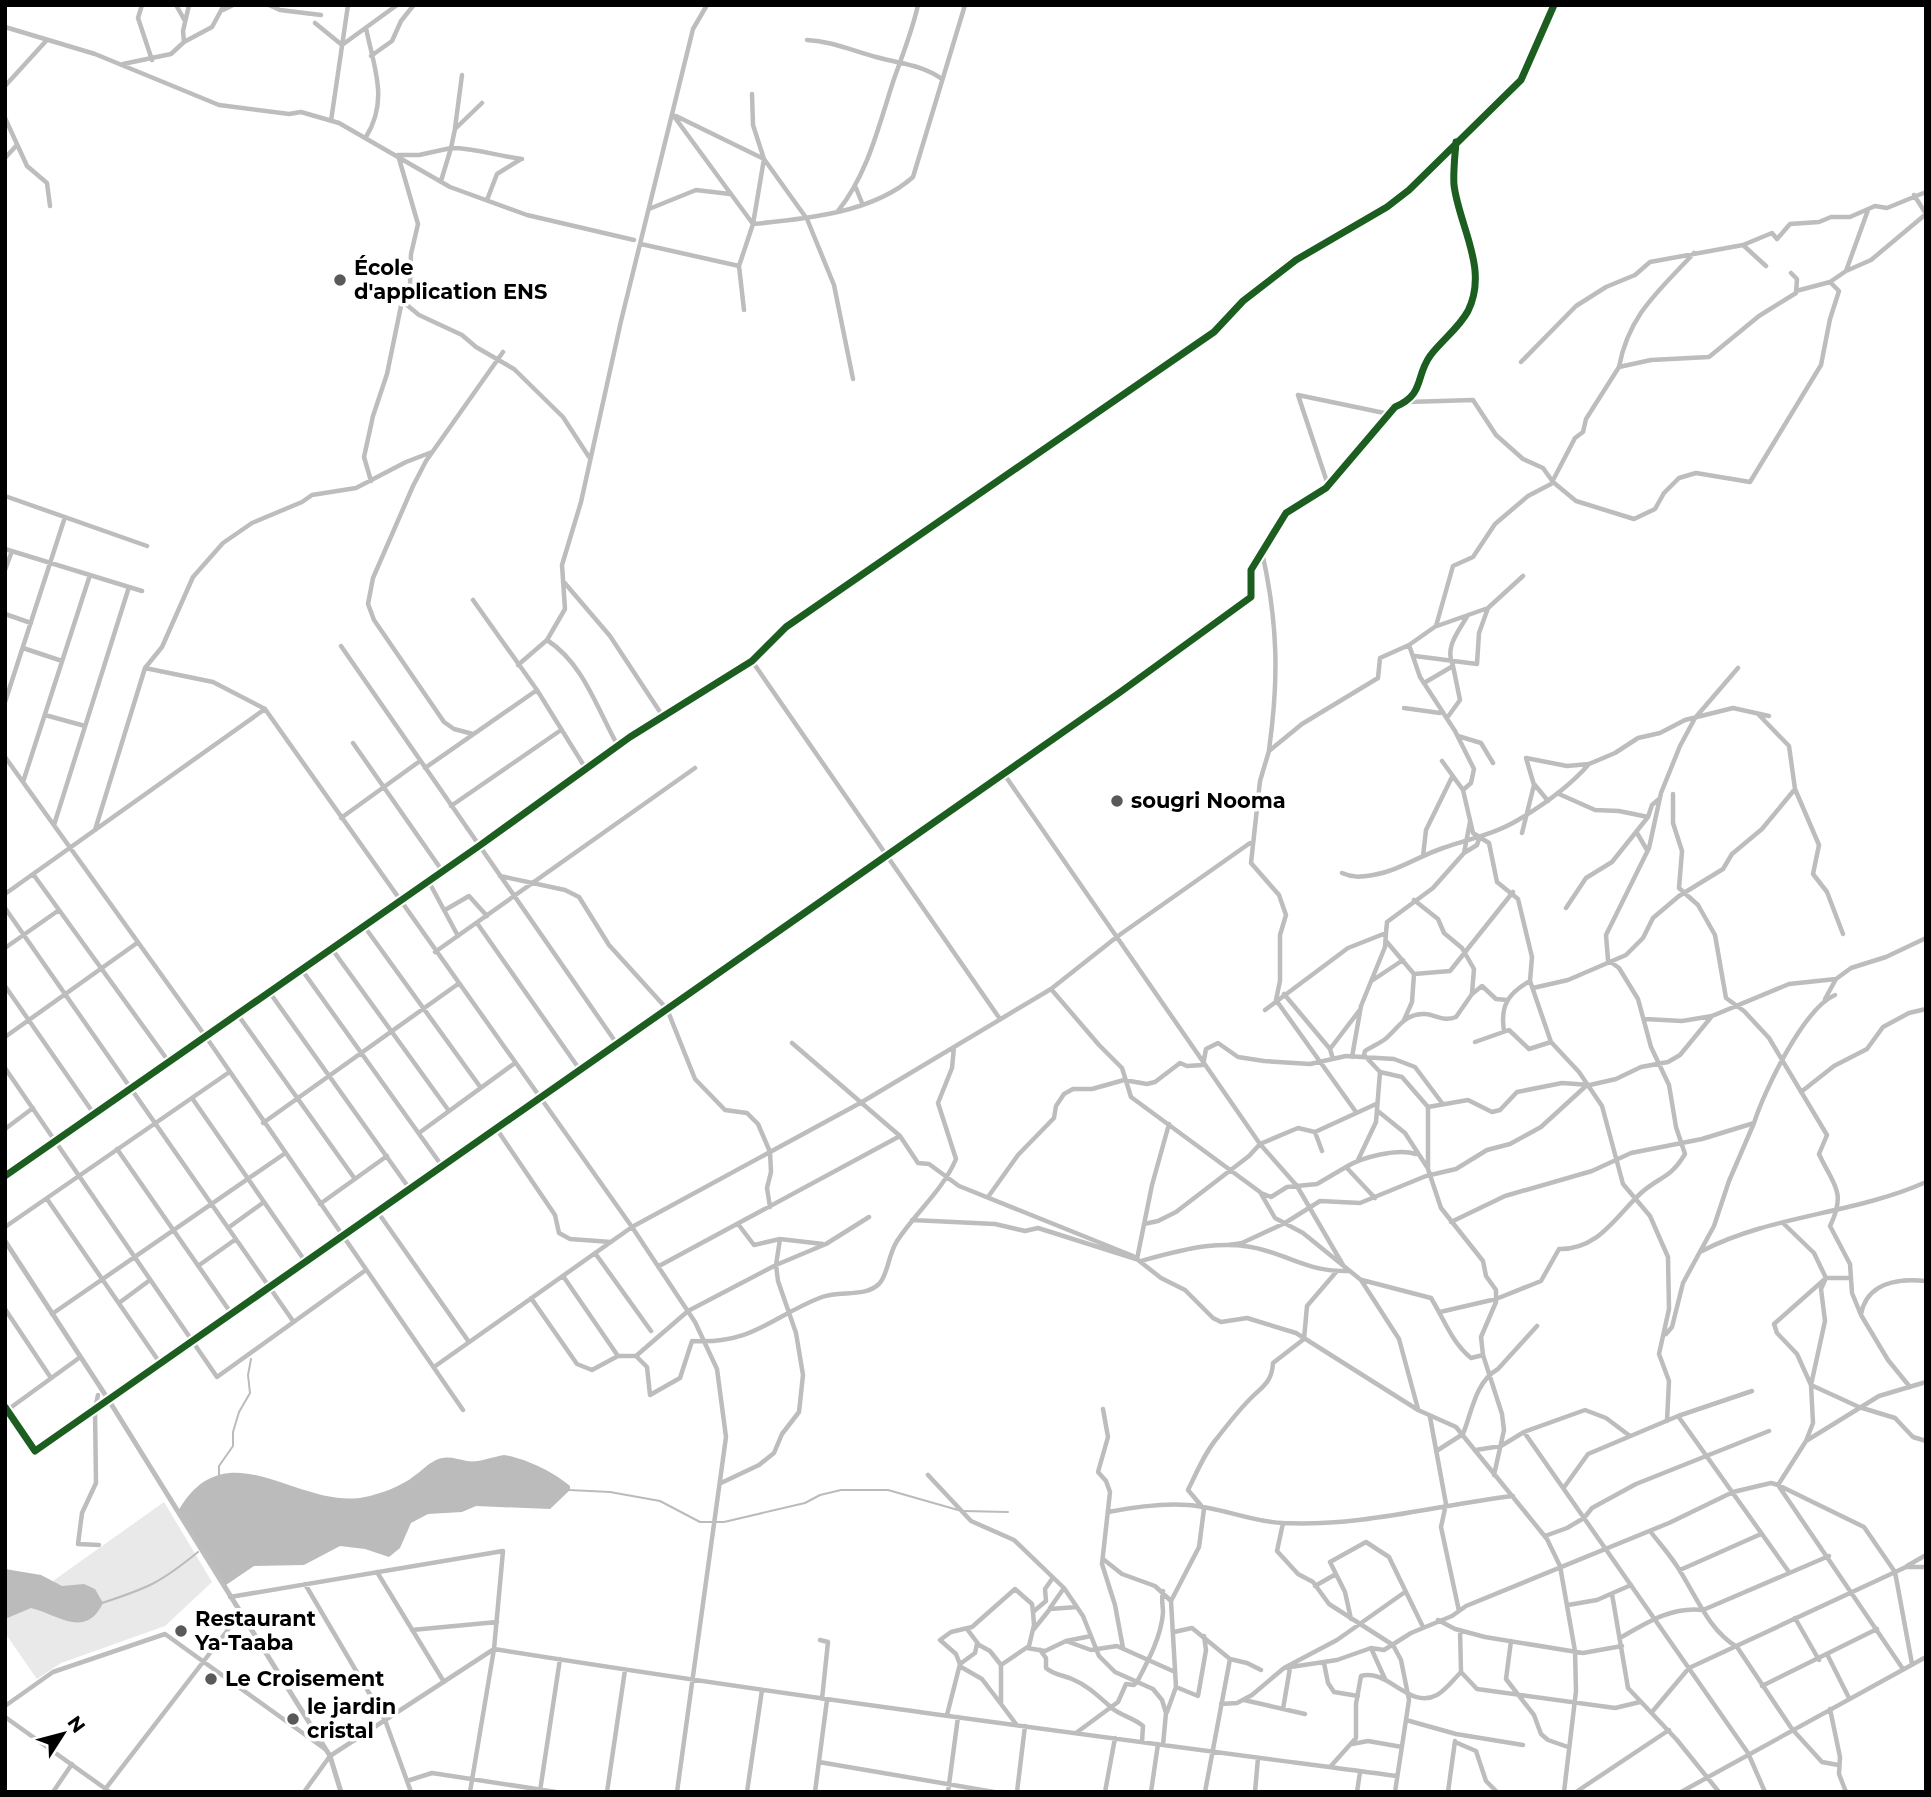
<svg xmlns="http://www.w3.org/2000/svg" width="1931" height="1797" font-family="Montserrat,sans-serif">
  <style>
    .green { fill: #e9e9e9 }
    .water { fill: #bbb }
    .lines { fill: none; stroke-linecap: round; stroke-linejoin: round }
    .stream { stroke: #bbb; stroke-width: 2 }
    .minor { stroke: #bdbdbd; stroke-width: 4.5 }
    .tertiary { stroke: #bdbdbd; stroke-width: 5 }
    .cycleway-casing { stroke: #fff; stroke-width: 11 }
    .cycleway { stroke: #1b5e20; stroke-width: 7 }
    .poi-dot { fill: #595959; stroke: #fff; stroke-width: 2.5 }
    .labels { text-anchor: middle; stroke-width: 7; stroke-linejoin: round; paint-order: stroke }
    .poi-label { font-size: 21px; font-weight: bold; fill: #000; stroke: #fff; text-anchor: start }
  </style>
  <rect width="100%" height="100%" fill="#fff"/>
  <path class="green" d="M164 1502 212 1582 165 1626 61 1663 37 1679 5 1633V1615Z"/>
  <path class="water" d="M504 1455C525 1458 554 1472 570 1486V1490L550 1509 476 1506 462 1512 428 1514 411 1523 400 1548 389 1557 365 1549 340 1546 304 1565 254 1566 223 1587 177 1513C226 1425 298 1511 365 1497 380 1494 402 1486 414 1476 422 1471 427 1464 436 1460 448 1455 455 1459 467 1461 478 1463 492 1457 504 1455Z
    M5 1569 41 1575 62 1586 84 1584 95 1589 103 1603C85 1640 57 1614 31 1608L5 1619Z"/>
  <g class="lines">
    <path class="stream" d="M219 1475V1466L233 1446V1432L239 1412 250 1393 248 1375 251 1359
      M569 1490 610 1492 660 1501 700 1522H724L805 1503 820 1495 841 1490H888L958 1510
      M963 1511 1008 1512
      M102 1603C148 1588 160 1583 198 1552"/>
    <path class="minor" d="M142 5 138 18 152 60
      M176 5 185 21
      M269 5 280 10 321 15
      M223 10 233 5
      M315 23 342 45 397 5
      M5 27 95 54 219 105 289 114 301 112 339 123 450 187 527 215 634 240
      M807 40C832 41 853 51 876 57 900 64 921 64 942 79
      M184 42 183 31 189 5
      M371 56 392 41 401 21 413 6
      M123 64 171 54 184 42 212 27 224 5
      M5 86 46 41
      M673 115 753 224C805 219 873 213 913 177L965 5
      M676 116 764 159 807 219 834 285 853 379
      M5 118 27 166 47 183 50 206
      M331 121 348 5
      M455 128 462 75
      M366 137C389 100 374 68 366 28
      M5 158 16 146
      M441 181 451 148C476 148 497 156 522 159
      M856 188 862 203
      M1914 195 1926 214
      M487 200 497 174 521 159
      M649 209 696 190 730 194
      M838 211C868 173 878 128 893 82 902 56 912 32 918 5
      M641 244 739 266
      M1743 245 1772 233 1777 239 1790 224 1819 222 1831 217H1850L1875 206 1887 208 1926 192
      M1694 253C1659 291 1629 314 1619 367L1651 360 1709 357 1759 316 1796 293 1797 279 1791 273
      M1846 271 1871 260 1926 214
      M1830 282 1846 271 1868 210
      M402 301 419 315 462 335 476 347 514 369 563 417 589 457
      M744 310 739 266 753 224 764 159 753 125 752 94
      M1521 362 1576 306 1606 287 1635 275 1650 262 1743 245 1766 266
      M1408 402 1473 400 1496 435 1523 459 1543 468 1553 482 1576 501 1634 519 1655 509 1664 493 1679 478 1696 473 1750 482 1821 365 1830 319 1839 291 1830 282 1796 291
      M371 481 364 457 373 416 387 374 402 301 410 285 411 254 418 224 398 155H419L451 148 455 129 482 103
      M1328 485 1298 395 1389 414
      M5 496 147 546
      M5 549 142 591
      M1262 552C1278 623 1279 679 1269 750
      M5 570 12 551
      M563 581 610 636 664 718
      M473 600 537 690 586 769
      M5 614 31 623
      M1437 626 1488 608 1523 576
      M547 640C584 664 597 709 618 746
      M1409 645 1420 677 1455 731 1474 769 1471 783 1463 790
      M341 646 617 1044
      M23 648 62 661
      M1415 656 1477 664 1479 633 1488 608
      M752 661 1000 1019
      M518 665 547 640 565 609 562 565 581 502 621 321 693 29 707 5
      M145 668 213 682 265 709 632 1227 695 1322 717 1369 726 1437 677 1792
      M1424 683 1453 666C1444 647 1459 631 1468 615
      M5 702 65 517
      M1404 708 1440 713
      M45 715 85 726
      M1759 715 1789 746 1795 789 1819 845 1813 874 1827 892 1843 934
      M1447 718 1460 700 1453 666
      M473 734 454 729 444 722 374 620 368 604 373 578 413 486 426 461 503 352
      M1458 736 1481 743 1493 763
      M353 743 443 872
      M5 757 206 1037 463 1410
      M1526 758 1567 766 1589 764 1615 753 1638 738 1660 733 1685 720 1733 708 1769 716
      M1442 761 1463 790 1473 833 1489 843 1497 882 1518 899 1532 957 1530 981 1551 1042 1579 1072 1602 1106 1623 1184 1650 1216 1668 1257 1669 1309 1659 1354 1669 1381 1667 1421
      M425 768 537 690
      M1004 774 1260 1144 1297 1186 1343 1265
      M23 782 90 575
      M1535 785 1548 801
      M1559 794 1595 810 1619 811 1648 817 1652 805 1659 799
      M1673 794V823L1682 851 1679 888 1698 905 1715 935 1726 998 1744 1011 1769 1038 1827 1135 1819 1154C1833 1185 1847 1191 1830 1226L1850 1264 1852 1293 1861 1315 1888 1360 1910 1387
      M451 806 561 730
      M341 818 420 761
      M54 825 129 587
      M95 830 145 668 162 647 193 577 223 543 252 523 302 502 312 495 356 488 406 462 432 452
      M1522 833 1534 785 1526 758
      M1637 833 1647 850
      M1464 853 1470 822
      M1423 856 1426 830 1452 777
      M1342 873C1353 878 1361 877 1373 875 1398 871 1419 856 1443 848 1469 839 1495 834 1518 820 1545 804 1569 787 1589 764
      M33 874 169 1062
      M500 876 565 890 579 897 609 945 667 1009 695 1079 725 1110 747 1113 758 1124 770 1152 771 1172 767 1188 770 1207
      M429 882 458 936
      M5 894 265 709
      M1414 900 1438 919 1444 933 1462 948 1474 969 1472 993
      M5 908 293 1321
      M1566 908 1586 878 1612 862 1648 817
      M445 910 469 896 487 916
      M477 923 580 1070
      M364 926 481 1088
      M1386 941 1414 974 1450 971 1513 892
      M5 948 59 910
      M332 949 449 1111
      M435 952 695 768
      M302 970 442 1166
      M1373 980 1403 960
      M5 986 94 1114
      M1533 988 1568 980 1626 955 1643 938 1653 918 1679 896 1723 869 1732 854 1762 829 1795 789
      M1051 989 1099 1045 1122 1068 1131 1097 1260 1192 1275 1218 1303 1233 1361 1280 1399 1339 1418 1409
      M270 993 409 1188
      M1284 994 1330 1049
      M1825 999 1836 979
      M1265 1010 1348 948 1386 933 1387 922 1433 888 1464 853 1477 845 1479 839
      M238 1015 355 1179
      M1645 1019 1682 1021 1712 1016 1789 984 1836 979 1851 968 1886 957 1926 938
      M1404 1020 1412 1002 1414 974
      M1504 1031C1500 1006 1508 993 1530 981
      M5 1037 137 943
      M1475 1042 1509 1030 1529 1049 1551 1042
      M792 1043 900 1136 918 1163 929 1164 959 1186 1133 1256 1161 1278 1185 1290 1213 1318 1221 1322 1247 1318 1296 1333 1418 1410 1456 1427 1547 1539 1560 1566 1575 1651 1576 1691 1564 1792
      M1352 1057 1361 1006 1385 947 1386 933
      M1333 1059 1330 1049 1359 1011
      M5 1068 217 1377 366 1270
      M1801 1092 1834 1066 1867 1049 1883 1027 1909 1013 1926 1009
      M192 1098 305 1261
      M1428 1107 1468 1100 1492 1112 1500 1110 1517 1092 1562 1083 1590 1085 1616 1079 1641 1067 1668 1062 1680 1055 1712 1016
      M1356 1112 1276 1000 1280 981V935L1286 915 1279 895 1251 863 1260 781 1269 751 1302 724 1378 678 1380 658 1409 645 1436 626 1453 566 1473 557 1495 524 1528 496 1551 484 1575 438 1583 432 1586 419 1619 367
      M1379 1112 1405 1133 1427 1167
      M263 1123 458 984
      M496 1128 555 1215 559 1233 570 1239 611 1242
      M5 1129 33 1108
      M1315 1132 1322 1151
      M419 1133 515 1063
      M117 1149 231 1313
      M1358 1160 1376 1122 1380 1072
      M5 1176 479 846 630 737 752 661 786 627 1214 332 1243 301 1296 260 1387 207 1409 190 1521 80 1554 5
      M1261 1193 1271 1197 1287 1187 1317 1184 1346 1167
      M988 1197 1018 1155 1054 1118 1056 1106 1064 1094 1073 1089H1092L1124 1080 1147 1084 1155 1082 1180 1063 1187 1066 1203 1065 1206 1049 1218 1043 1238 1057 1264 1061 1310 1064 1346 1056 1394 1059 1415 1067 1442 1103
      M1375 1198 1346 1167C1362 1157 1398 1148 1416 1154
      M47 1199 160 1363
      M320 1204 387 1156
      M377 1211 469 1342
      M912 1220 995 1224 1025 1231 1038 1228 1136 1259
      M1451 1222 1505 1196 1592 1171 1631 1153 1702 1139 1754 1123C1764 1091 1804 1008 1835 995
      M738 1224 754 1245 780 1239 823 1244
      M1144 1224 1158 1221 1176 1212 1249 1156 1260 1144 1298 1128 1315 1132 1376 1104
      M1784 1224 1814 1253 1826 1278
      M5 1227 228 1073
      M228 1228 264 1202
      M1229 1245 1242 1243 1285 1223 1320 1201 1360 1203 1426 1176 1456 1169 1487 1150 1510 1144 1541 1127 1587 1085
      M1702 1251C1771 1215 1855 1214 1926 1182
      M595 1253 651 1331
      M1137 1259 1152 1185 1169 1124
      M1141 1261C1181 1250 1225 1237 1267 1251 1300 1261 1314 1272 1350 1271
      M198 1266 236 1239
      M659 1266 900 1136
      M563 1276 618 1356
      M1851 1278H1826L1774 1324 1777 1333 1797 1354 1811 1385 1859 1407 1895 1418 1913 1437 1926 1441
      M1362 1280 1431 1298C1444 1319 1452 1343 1471 1358L1483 1355
      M531 1298 577 1364 592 1370 618 1356H636L688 1311 776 1265 826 1244 869 1217
      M119 1303 150 1280
      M5 1309 51 1378
      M1440 1312 1496 1299 1541 1281 1559 1249C1598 1250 1615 1217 1641 1193 1660 1176 1670 1179 1685 1154L1676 1127 1669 1085 1651 1047 1638 999 1619 968 1608 960 1606 935 1649 848 1661 793 1680 746 1695 718 1738 668
      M52 1314 284 1154
      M1861 1314C1867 1283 1897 1278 1926 1281
      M1666 1334 1672 1327 1683 1283 1714 1226 1729 1181 1754 1123
      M636 1356 647 1367 650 1395 680 1378 692 1341C753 1345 772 1316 822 1297 840 1290 864 1298 879 1284 888 1275 888 1255 897 1241 916 1212 943 1190 956 1159L938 1103 952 1068 954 1047
      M434 1367 632 1227 862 1102 1051 989 1118 936 1250 843
      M98 1395 95 1409 96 1483 82 1513 78 1544 99 1545
      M5 1407 35 1451 1119 693 1251 597V570L1286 513 1326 488 1395 407C1425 394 1415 377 1430 356 1441 341 1459 328 1468 311 1489 269 1459 226 1454 185 1453 171 1455 156 1456 142
      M1103 1409 1108 1437 1098 1472 1106 1481 1110 1492 1102 1564 1115 1605 1123 1648
      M6 1411 79 1358
      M1678 1416 1789 1572
      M1430 1417 1446 1504 1441 1527 1459 1611
      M1524 1432 1748 1753 1765 1792
      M1806 1441 1813 1423 1811 1385 1825 1321 1821 1289 1825 1280
      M1438 1450 1463 1434C1472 1412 1475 1382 1498 1369L1537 1326
      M1476 1450 1501 1446 1524 1432 1585 1410 1606 1418 1630 1436
      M928 1475 971 1521 1014 1540 1064 1588 1083 1616 1099 1656 1115 1672 1153 1689 1162 1700 1166 1713 1163 1745
      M1494 1475 1504 1430 1502 1414 1483 1355 1481 1337 1496 1302V1290L1486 1276 1483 1261 1441 1208 1428 1169V1107L1402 1077 1380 1072 1364 1055 1365 1051C1371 1047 1378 1044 1384 1040 1397 1030 1404 1013 1425 1014 1437 1015 1443 1022 1456 1017L1472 994 1482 986 1496 999 1507 1000
      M721 1483 759 1465 774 1453 782 1434 799 1412 803 1375 796 1333 778 1281 776 1265 780 1239
      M1565 1486 1588 1454 1678 1416 1752 1391
      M1108 1512C1134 1507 1162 1503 1188 1505 1220 1507 1251 1522 1283 1523 1361 1527 1437 1505 1513 1496
      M1283 1523 1277 1551 1298 1574 1313 1582 1329 1604 1393 1645 1401 1660 1409 1700 1395 1792
      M1650 1531C1660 1544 1672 1557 1680 1571 1697 1598 1709 1630 1737 1647L1792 1729 1822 1762 1838 1765
      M1545 1536 1567 1528 1584 1518 1592 1508 1636 1484 1769 1431
      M1103 1559 1122 1574 1155 1586 1171 1601 1176 1687 1167 1712
      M1907 1566 1926 1555
      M1680 1570 1761 1534
      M377 1572 444 1682
      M305 1584 385 1720 411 1792
      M1315 1586 1336 1574
      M1612 1594 1628 1688 1677 1740 1719 1792
      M230 1597 503 1551 494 1649 470 1792
      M1171 1601 1199 1547 1204 1509 1188 1490C1197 1472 1205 1452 1218 1437 1228 1424 1239 1410 1251 1398 1263 1386 1272 1382 1273 1363L1304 1339 1307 1306 1337 1271
      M1568 1605 1597 1600 1631 1585
      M1050 1608 1064 1588
      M1795 1618 1819 1660
      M1351 1619 1345 1592 1330 1562 1366 1542 1389 1557 1423 1627
      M1438 1620 1455 1629 1485 1637 1583 1653 1622 1646
      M967 1629 979 1645 990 1651 1001 1665V1704L1016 1724
      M1034 1629 1050 1609 1077 1607
      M412 1630 497 1622
      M1460 1630 1461 1672 1477 1689 1615 1708 1640 1702
      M1174 1632 1192 1628 1230 1659 1247 1663 1261 1670
      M1620 1638C1646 1623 1672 1606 1703 1610L1829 1556
      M820 1640 828 1642 822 1699
      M1066 1641 1091 1650 1117 1646 1175 1672
      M1511 1641 1506 1679 1534 1715 1541 1734 1548 1740 1568 1747
      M1027 1648 1045 1651 1066 1641 1091 1636
      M1371 1648 1385 1679
      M1040 1650 1046 1658V1668C1054 1675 1063 1675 1072 1679 1089 1686 1100 1698 1113 1709 1122 1716 1134 1718 1143 1726L1142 1742
      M1828 1656 1849 1698
      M1324 1663 1328 1683 1334 1692 1358 1696
      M1912 1664 1895 1572 1864 1527 1778 1485 1806 1441 1879 1396 1926 1382
      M1001 1665 1029 1646 1034 1625 1033 1612 1046 1601 1045 1589 1052 1579
      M1284 1668 1337 1660 1371 1648 1384 1650 1411 1633 1452 1616 1466 1606 1669 1523 1733 1492 1771 1483 1778 1485 1903 1669
      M1762 1686 1877 1629
      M1176 1687 1198 1696 1206 1650 1204 1636
      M1244 1700 1305 1714
      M1001 1704 982 1679 961 1667 956 1654 940 1640 951 1632 972 1627 1015 1589 1032 1604 1033 1612
      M1221 1704 1237 1703 1252 1695 1284 1668 1337 1640 1405 1592
      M5 1706 53 1672 165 1634 325 1749
      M1283 1709 1290 1668
      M1830 1709 1840 1757 1839 1774 1846 1792
      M1652 1712 1689 1668 1906 1567H1926
      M947 1715 960 1664 975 1653 977 1644
      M5 1717 110 1792
      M1406 1720 1456 1734 1523 1745
      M1076 1733 1118 1702 1126 1684 1134 1685 1137 1682C1148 1661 1161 1637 1163 1613 1163 1605 1161 1600 1163 1591
      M1455 1742 1476 1751 1486 1781 1497 1792
      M1352 1744 1368 1741 1402 1747
      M819 1762 994 1792
      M1330 1767 1356 1738V1704L1361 1676C1388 1668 1409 1710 1437 1695 1446 1690 1454 1679 1461 1672
      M407 1781 432 1773 556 1792
      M540 1791 560 1659
      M53 1792 72 1764
      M103 1792 240 1614
      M304 1792 330 1756 494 1649C794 1697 1096 1736 1397 1776
      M607 1792 625 1670
      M747 1792 762 1690
      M815 1792 827 1700
      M948 1792 958 1717
      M1017 1792 1025 1726
      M1105 1792 1115 1738
      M1151 1792 1158 1744
      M1205 1792 1230 1659
      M1255 1792 1258 1758
      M1357 1792 1360 1772
      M1448 1792 1455 1741
      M1576 1792 1669 1730
      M1681 1792 1926 1657"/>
    <path class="tertiary" d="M5 1241 108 1399 330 1756 341 1792"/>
    <defs>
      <path id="cycleway" d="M5 1176 479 846 630 737 752 661 786 627 1214 332 1243 301 1296 260 1387 207 1409 190 1521 80 1554 5
        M5 1407 35 1451 1119 693 1251 597V570L1286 513 1326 488 1395 407C1425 394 1415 377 1430 356 1441 341 1459 328 1468 311 1489 269 1459 226 1454 185 1453 171 1455 156 1456 142"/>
    </defs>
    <use href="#cycleway" class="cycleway-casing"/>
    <use href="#cycleway" class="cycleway"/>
  </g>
  <g class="poi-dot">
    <circle cx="340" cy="280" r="7"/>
    <circle cx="1117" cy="801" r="7"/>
    <circle cx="181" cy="1631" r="7"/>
    <circle cx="211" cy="1679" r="7"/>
    <circle cx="293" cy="1719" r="7"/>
  </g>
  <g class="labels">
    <g class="poi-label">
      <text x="354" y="275">École<tspan x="354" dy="24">d'application ENS</tspan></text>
      <text x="1131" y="808">sougri Nooma</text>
      <text x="195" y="1626">Restaurant<tspan x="195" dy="24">Ya-Taaba</tspan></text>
      <text x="225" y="1686">Le Croisement</text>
      <text x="307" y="1714">le jardin<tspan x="307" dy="24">cristal</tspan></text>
    </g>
  </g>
  <rect width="1931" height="1797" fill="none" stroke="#000000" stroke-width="14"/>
  <g transform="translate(63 1734) rotate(54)" stroke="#ffffff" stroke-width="5" paint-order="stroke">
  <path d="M0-5L12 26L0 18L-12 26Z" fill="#000000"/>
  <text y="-10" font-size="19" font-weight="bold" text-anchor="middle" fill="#000000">N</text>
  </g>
</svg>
